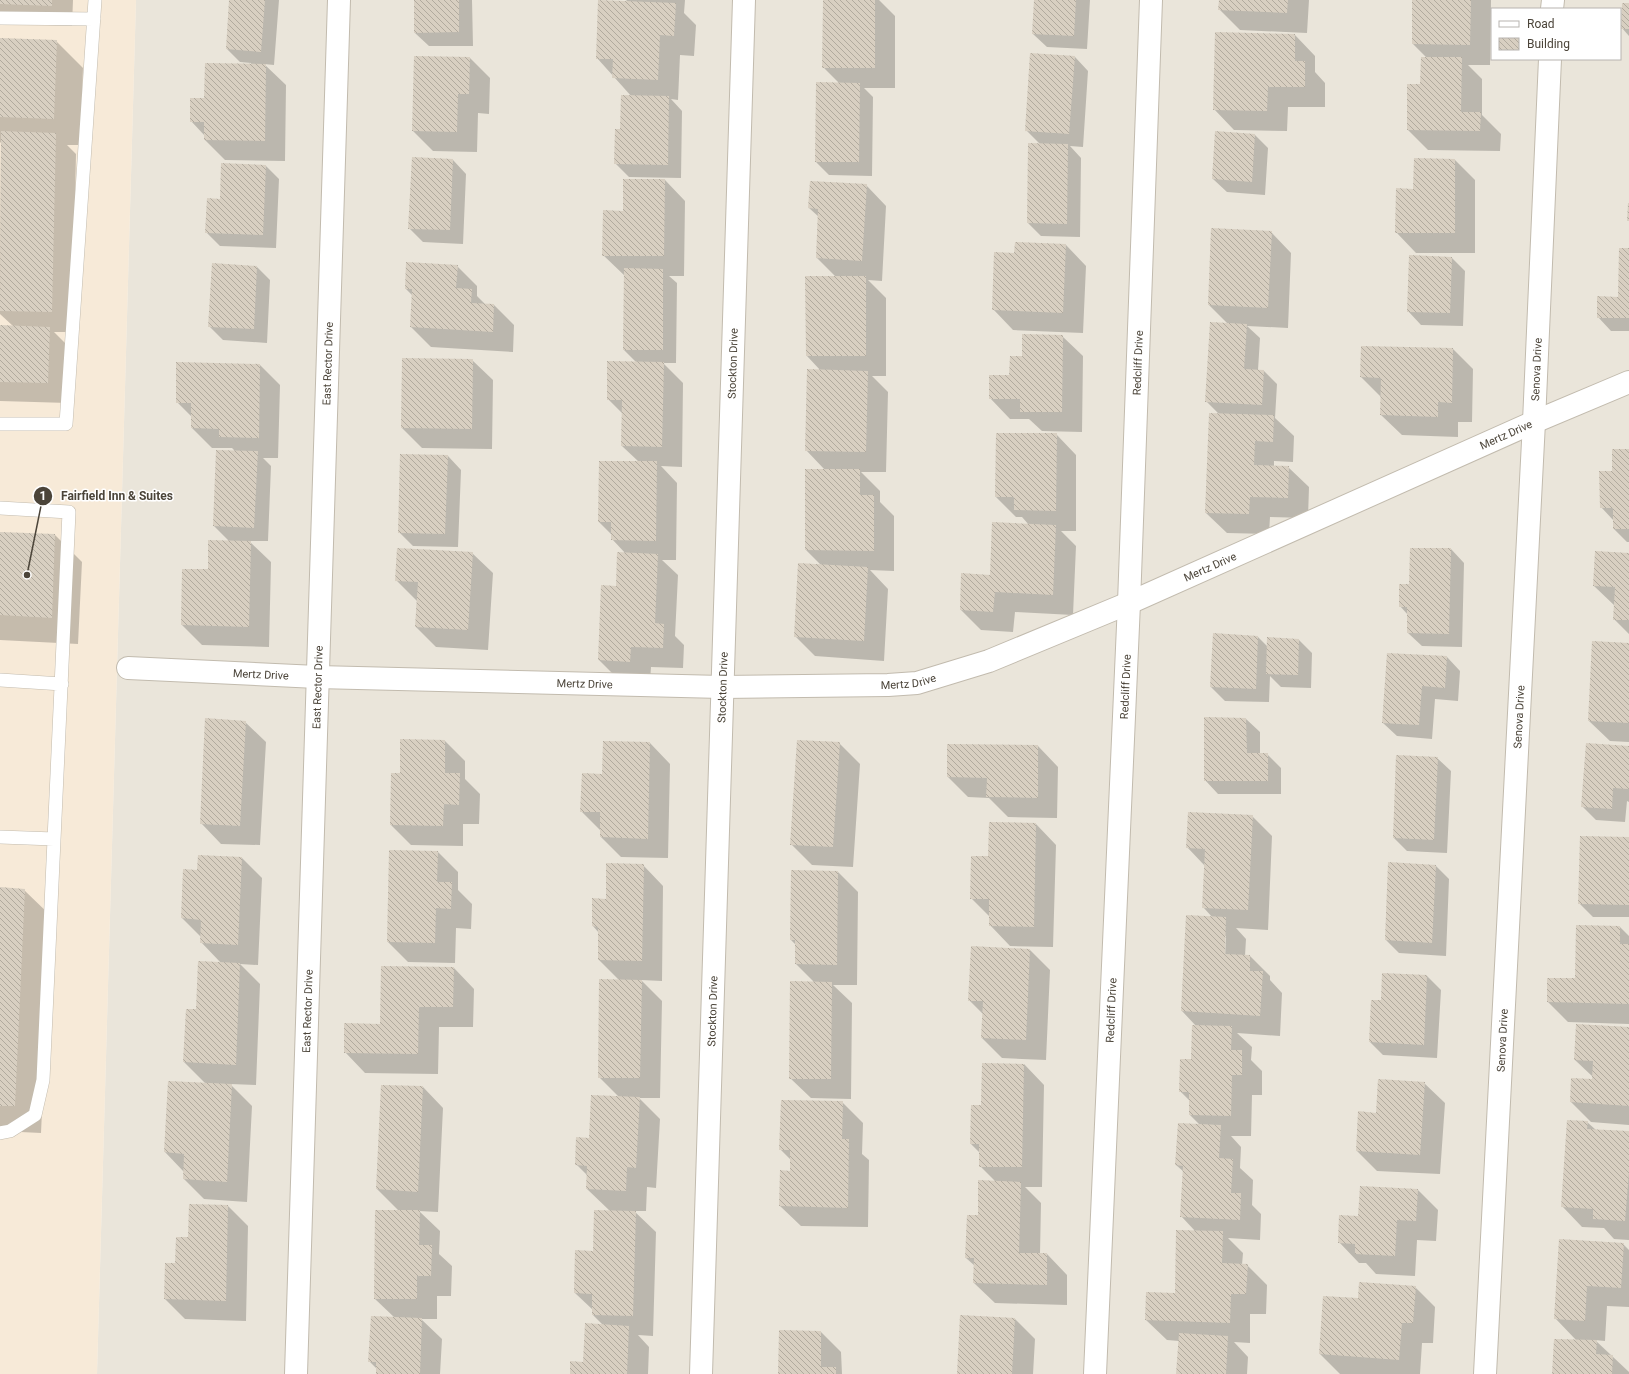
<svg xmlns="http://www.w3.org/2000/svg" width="1629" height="1374" font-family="Roboto,sans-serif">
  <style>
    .residential { fill: #eae5da; fill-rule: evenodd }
    .commercial { fill: #f7ead8 }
    .shadow { fill: #0003; fill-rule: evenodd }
    .building { fill: url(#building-back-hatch) }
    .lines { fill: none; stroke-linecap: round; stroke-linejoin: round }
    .lane-casing { stroke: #c2bbae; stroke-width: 14 }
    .street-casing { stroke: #c2bbae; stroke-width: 24 }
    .lane { stroke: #fff; stroke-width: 13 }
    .street { stroke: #fff; stroke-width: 22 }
    .labels { text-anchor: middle; stroke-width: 3; stroke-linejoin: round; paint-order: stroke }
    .street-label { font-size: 11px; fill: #4b4439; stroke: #fff }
    .leader { fill: none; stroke: #4b4439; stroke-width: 1.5 }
    .callout-dot { fill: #4b4439; stroke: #fff; stroke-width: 1.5 }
    .mark-label { font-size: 12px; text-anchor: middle; font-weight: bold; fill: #fff }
    .callout-label { font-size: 12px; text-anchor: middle; font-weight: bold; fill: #4b4439; stroke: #fff; stroke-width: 3; stroke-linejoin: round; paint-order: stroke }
  </style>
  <defs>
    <pattern id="building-back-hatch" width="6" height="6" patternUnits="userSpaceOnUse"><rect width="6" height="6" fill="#d8cfc1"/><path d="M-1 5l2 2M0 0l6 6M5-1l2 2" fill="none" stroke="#b1aa9e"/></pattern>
  </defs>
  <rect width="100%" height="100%" fill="#f6f3ec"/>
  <path class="residential" d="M136 0H1629V1374H97ZM1492 9H1620V59H1492Z"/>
  <path class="commercial" d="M0 0H136L97 1374H0Z"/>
  <path class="shadow" d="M0 0H73L72 26 0 23Z
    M230 0H279L274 65 264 64 286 85 285 161 225 160 205 140V136L191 121 205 99 251 65V63L240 62 227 49Z
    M415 0H472L473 46H429L415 33Z
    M626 0H685L684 13 696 25 694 56 680 55 678 100 671 99 682 111 681 178 629 177 615 163 621 130 632 97 597 58 628 2Z
    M824 0H879L895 16V88H864L873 97 872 176 829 175 816 162 839 83 823 67Z
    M1035 0H1090L1087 49 1047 47 1033 34Z
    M1220 0H1309L1307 33 1240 30 1219 9Z
    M1413 0H1491L1490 65H1468L1482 79V115L1501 134 1500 151 1428 150 1408 130 1421 85 1427 58 1413 44Z
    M1629 4V36L1622 28Z
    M1295 35 1315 56V72L1325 83V107H1288L1287 131 1234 130 1214 109Z
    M0 39 56 41 83 68 80 145H67L76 154 72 332H54L70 348 68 403 0 401V326H13L0 314 1 143 0 142Z
    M1075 57 1088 71 1083 147 1070 146 1081 158 1080 237 1041 236 1028 223 1040 144 1026 130Z
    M470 58 490 78 489 114 478 113 477 152 433 151 413 131Z
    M1255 135 1268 148 1265 195 1227 192 1213 179Z
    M453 160 466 174 463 244 423 242 409 228Z
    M1455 160 1475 180V253H1416L1396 232 1414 190Z
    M265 165 279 179 276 248 220 246 206 232 221 200Z
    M665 180 685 201 684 276H669L677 283 676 363H663L683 383 682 467 661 466 677 483 676 560H662L678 575 675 636 684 645 683 668 651 667 650 682 619 680 599 660 602 587H617L626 554 612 539V535L599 522 639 462 622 446 623 414 608 399 637 363 624 350 625 276 603 255 624 212Z
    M866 185 886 206 882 281 868 280 886 298V376H872L888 392 886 472H861L880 491V502L894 516V571L870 570 888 589 884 661 815 656 795 636 821 565 806 550 825 470 806 450 821 371 807 356 836 277 817 258 819 217 809 208Z
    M1271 232 1291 253 1288 328 1247 326 1260 338 1258 370 1264 371 1277 384 1275 418 1294 436 1293 462 1274 461V466L1288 467 1309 487 1308 518 1270 517 1269 534 1227 533 1206 513 1219 414 1206 401 1228 324 1209 305Z
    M1066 245 1086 266 1083 333 1013 330 993 309 1015 254Z
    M1629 249V331H1611L1598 317 1619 298Z
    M1452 258 1465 271 1463 326 1421 325 1408 311Z
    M457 266 477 286V296L486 305H494L514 325 513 352 431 347 411 327 413 296 406 289Z
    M257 267 270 280 267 343 223 340 209 326Z
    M1062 336 1083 356 1082 432 1042 431 1029 419H1010L990 398 1010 376 1023 357Z
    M1453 349 1473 369 1472 422H1458V437L1402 435 1381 415 1382 398 1361 377Z
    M472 360 493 380 492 449 422 448 402 428Z
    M260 365 280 385 278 458H263L271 466 268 541H249L271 562 269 647 202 645 182 625 209 570 229 541 214 526 235 451 232 448H212L192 428V417L177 402Z
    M1056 434 1076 455V531H1061L1076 546 1073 615 1015 612 1013 632 981 630 961 610 991 576 1029 525 1022 517H1016L996 497Z
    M1629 450V542H1627L1614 529V521L1601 507 1613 472Z
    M448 456 461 470 458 547 413 546 399 532Z
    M0 533 55 535 82 562 78 644 0 640Z
    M1451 549 1464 563 1462 647 1422 646 1408 633V615L1400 606 1410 585Z
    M472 553 493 573 488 650 436 647 416 627 417 601 396 580Z
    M1629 554V634L1614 619 1615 606 1594 586Z
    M1258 637 1268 647 1299 640 1312 653 1311 688 1281 687 1270 676 1269 702 1225 701 1211 687Z
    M1629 644V742L1610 741 1589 721Z
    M1447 657 1460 671 1458 701 1435 699 1432 739 1397 736 1383 723Z
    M1246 719 1260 732V754H1267L1281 768V794H1218L1205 780Z
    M245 722 266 742 260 845 221 844 201 823Z
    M445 741 465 761V779L480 794 479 824H463V846L411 845 391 825 401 774Z
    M650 743 670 764 668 858 621 857 601 837V831L581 811 603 775Z
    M839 743 860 764 853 867 812 865 791 844Z
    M1038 746 1058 767 1057 818 1008 817 989 798 968 797 948 777Z
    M1629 747V802L1627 801 1625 822 1596 820 1582 806Z
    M1437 758 1451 771 1447 853 1407 851 1394 838Z
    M1252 816 1272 836 1268 930 1236 928 1246 939 1245 956H1250L1270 976V980L1282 993 1280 1036 1237 1033 1252 1047 1251 1060 1262 1071V1095H1252L1251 1136H1231L1241 1147 1240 1168 1253 1180 1252 1205 1261 1214 1260 1240 1228 1238 1243 1253 1242 1265H1247L1267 1285 1266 1314H1250V1343L1234 1342 1248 1357 1247 1374H1177L1179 1341 1167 1340 1146 1320 1147 1293 1176 1294 1196 1232 1181 1216 1184 1172 1176 1165 1200 1125 1190 1115V1101L1180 1091 1192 1060 1197 1027 1182 1011 1213 918 1203 907 1205 866 1187 847ZM1224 936H1226L1225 959H1223Z
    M1036 824 1056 845 1053 947 1010 946 990 925V917L971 898 989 857Z
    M1629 838V917H1593L1579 903Z
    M438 852 458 872V890L472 904 471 929 456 928 455 963 408 962 388 942Z
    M199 856 242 858 262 878 258 965 240 964 260 984 256 1085 230 1084 252 1106 247 1202 204 1199 184 1179V1172L165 1152 206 1084 184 1062 197 1010 221 963 201 942V937L182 918 198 871Z
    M643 865 663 886 662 981 641 980 662 1001 660 1098H639L660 1119 656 1188 647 1187 646 1211H634L656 1232 653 1336 638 1335 649 1347 648 1374H571L584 1363 603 1325 593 1315V1310L575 1293 594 1252 610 1211 587 1189 588 1176 576 1164 590 1139 619 1097 599 1077 620 981 599 960V933L593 926 607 900Z
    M1436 866 1449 879 1446 956 1399 953 1386 940Z
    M838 872 858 892 857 985H833L852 1003 851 1099 811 1098 790 1078 815 983 796 964V945L791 940Z
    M0 888 24 890 51 916 41 1133 0 1131Z
    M1620 927 1629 936V1024L1568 1022 1548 1002V979H1576Z
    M1030 950 1050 970 1046 1060 1002 1058 982 1038 983 1014 969 1000Z
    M454 968 474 989 473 1027H439L438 1074 365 1073 345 1052Z
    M1427 976 1441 990 1437 1058 1383 1055 1370 1042 1382 1001Z
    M1629 1028V1125L1591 1122 1571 1102 1593 1080V1077L1575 1060Z
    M1024 1064 1044 1085 1042 1187H1025L1041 1203 1040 1254H1047L1067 1275V1305L995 1303 974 1283 975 1266 966 1258 979 1216 996 1182 980 1166V1153L971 1144 982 1106Z
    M1424 1083 1445 1103 1440 1174 1377 1171 1357 1151Z
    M423 1087 443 1108 438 1212 419 1211 440 1231 439 1254 452 1266 451 1296H437V1319H421L442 1339 440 1374H377V1369L369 1361 395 1318 375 1299 399 1211 377 1189Z
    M842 1102 863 1123 862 1154 869 1160 868 1227 801 1226 780 1206 791 1172V1160L780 1149Z
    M1587 1122 1596 1130 1629 1132V1240L1614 1239 1604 1228 1582 1227 1562 1206Z
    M1418 1190 1438 1210 1436 1241 1417 1240 1415 1276 1376 1274 1366 1263H1359L1339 1242 1359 1217Z
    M228 1206 248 1226 246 1321 185 1319 165 1299 176 1264 189 1238Z
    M1623 1244 1629 1250V1307L1607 1306 1605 1341 1595 1340 1629 1372V1374H1553L1577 1341 1555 1318Z
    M1415 1287 1435 1307 1433 1343H1422L1420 1374H1340L1320 1354 1359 1299Z
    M1015 1319 1035 1339 1033 1374H958Z
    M821 1332 841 1352 842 1374H779Z"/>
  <path class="building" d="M0 0H52V6L0 4Z
    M229 0H265L261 52 226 49Z
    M414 0H459V32L414 33Z
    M598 0 676 3 674 36 660 35 658 80 612 78 613 59H596Z
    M823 0H875V68H822Z
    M1034 0H1076L1074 36 1032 34Z
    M1219 0H1288L1287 13 1218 10Z
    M1412 0H1471L1470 45 1412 44Z
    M1622 3H1629V29H1621Z
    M1215 32 1295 34V61H1305V87H1268L1267 111 1213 110Z
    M0 38 57 40 54 119 0 117Z
    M1030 53 1075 56 1069 134 1025 131Z
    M414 56 470 57 469 94H458L457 132 412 131Z
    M1421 57H1462L1461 112H1481L1480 131 1407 130V84H1420Z
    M205 63 266 64 265 141 204 140V122H190V98H204Z
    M816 82 860 83 859 162H815Z
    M621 95 669 96 668 165 614 164 615 129H620Z
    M1 131 56 133 52 312 0 311Z
    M1215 131 1255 134 1252 182 1212 179Z
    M1028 143 1068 144 1067 224 1027 223Z
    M412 157 453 159 450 230 408 229Z
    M1414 158 1455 159V233H1395L1396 188 1413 189Z
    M221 163 266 165 263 235 205 233 207 198 220 199Z
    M623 179H665L664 256H602L603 210 623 211Z
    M810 181 867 184 862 261 816 258 818 209 808 208Z
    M1628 203H1629V221H1627Z
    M1211 228 1272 231 1268 308 1208 305Z
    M1015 242 1066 244 1063 313 992 310 994 252 1014 253Z
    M1619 248H1629V318H1597V296L1618 297Z
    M1409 255 1452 257 1450 313 1407 312Z
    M406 262 458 265 456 288 472 289 471 303 494 304 493 332 410 327 412 289H405Z
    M212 263 257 266 254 329 208 327Z
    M624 268 663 269V350H623Z
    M805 276H866V356H806Z
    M1210 322 1247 324 1244 369 1264 370 1262 405 1205 402Z
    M0 325 50 327 48 383 0 382Z
    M1022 334 1063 335 1062 412H1020V399H989V375H1009L1010 356H1022Z
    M1361 346 1453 348 1452 403 1438 402V417L1380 415 1381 378 1360 377Z
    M402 358 473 359 472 429 401 428Z
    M607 361 664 362 662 447 621 446 622 400H607Z
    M176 362 260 364 259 438 219 437V429L191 428V403H176Z
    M807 369 868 371 866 452 805 451Z
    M1209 413 1274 415 1273 442 1255 441 1254 465 1289 466 1288 498 1250 497 1249 514 1205 513Z
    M996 433H1057L1056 511 1014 510V497H995Z
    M1612 449H1629V529H1613V508H1600L1599 471H1612Z
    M216 450 258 451 254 528 213 526Z
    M400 454 448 455 445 534 398 533Z
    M599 461H657L656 541 611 540V522H598Z
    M805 469H860V495H874V551L805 550Z
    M992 522 1056 525 1053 595 995 592 993 612 960 610 961 573 990 575Z
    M0 532 55 534 52 618 0 615Z
    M208 540 251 541 249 627 181 625 182 569H208Z
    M397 548 473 552 468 630 415 627 418 582 395 581Z
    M1410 548H1451L1449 634 1407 633V607H1399V584H1409Z
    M1595 551 1629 553V620H1613L1615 587 1593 586Z
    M617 552 658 554 655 623 664 624 663 648 631 647 630 662 598 660 601 585 616 586Z
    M798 563 868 567 864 641 794 637Z
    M1213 633 1258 636 1256 689 1210 687Z
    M1267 637 1299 639 1298 675 1266 674Z
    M1592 641 1629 643V723L1588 721Z
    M1387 653 1447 656 1445 688 1422 686 1419 725 1382 723Z
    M1204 717 1246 718 1247 753H1268V781H1204Z
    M205 718 246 721 240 826 200 824Z
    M400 739 445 740V773H460L459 805 444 804 443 826 390 825 391 773H400Z
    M797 740 840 742 833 847 790 845Z
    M603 741 650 742 648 839 600 837V812H580L582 773 602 774Z
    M1586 743 1629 746V789L1613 788 1612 809 1581 807Z
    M947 744 1038 745V798L986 797 987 778 947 777Z
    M1396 755 1438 757 1434 840 1393 838Z
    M1188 812 1253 815 1248 910 1202 908 1205 849 1186 848Z
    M989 822 1036 823 1034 927 989 926V899H970L971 856H988Z
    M1580 836 1629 837V905L1578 904Z
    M389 850 438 851 437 882H452L451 909 436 908 435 943 387 942Z
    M198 855 242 857 238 945 200 943 201 920 181 918 183 869 197 870Z
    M1388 862 1436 865 1432 943 1385 940Z
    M606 863 644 864 642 961 598 960V927L592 926V898L606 899Z
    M791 870 838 871 837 965 795 964V940H790Z
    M0 887 25 889 15 1106H0Z
    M1186 915 1226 917 1225 954 1250 955V971H1263L1260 1016 1181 1011Z
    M1576 925 1620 926V944H1629V1004L1547 1002V978H1575Z
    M971 946 1030 949 1026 1040 981 1038 983 1001H968Z
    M198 961 240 963 236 1065 183 1062 186 1009H196Z
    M381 966 454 967 453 1007H419L418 1054 344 1053V1023L380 1024Z
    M1382 973 1427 975 1424 1045 1369 1042 1371 1000H1381Z
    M599 979 642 980 640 1078H598Z
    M790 981 832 982 831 1079H789Z
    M1576 1024 1629 1027V1106L1570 1102 1571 1078 1592 1079 1593 1061 1574 1060Z
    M1192 1025 1232 1026 1231 1050H1242V1075H1232L1231 1116 1189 1115V1092H1179L1180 1059H1191Z
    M982 1063 1024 1064 1022 1167H979V1144H970L971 1105H981Z
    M1378 1079 1425 1082 1420 1155 1356 1151 1358 1111 1376 1113Z
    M168 1081 232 1084 227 1182 183 1179 184 1154 164 1152Z
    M381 1085 423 1086 418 1192 376 1189Z
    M591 1095 640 1097 636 1168 627 1167 626 1191 586 1189 587 1166 575 1165 576 1137 589 1138Z
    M781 1100 843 1101 842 1139H849L848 1208 779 1206 780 1170 790 1171V1150H779Z
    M1567 1120 1588 1121 1587 1129 1629 1131V1172L1625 1221 1593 1219V1209L1561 1207Z
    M1178 1123 1221 1125 1219 1158 1233 1159 1231 1193H1241L1240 1220 1180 1217 1183 1166 1175 1165Z
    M978 1180 1021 1182 1019 1253H1047V1285L973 1283 974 1258H965L967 1215H978Z
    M1360 1186 1418 1189 1416 1221 1397 1220 1395 1256 1355 1254V1244L1338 1243 1339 1215 1358 1216Z
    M189 1204 228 1205 226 1301 164 1299 165 1263H175L176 1237H188Z
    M375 1210H420L419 1245H432L431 1276H417V1299H374Z
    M594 1210 636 1211 633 1316 592 1315V1294L574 1293 575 1250 593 1251Z
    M1176 1230 1223 1231 1222 1263 1248 1264 1246 1294H1231L1230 1323 1145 1320 1146 1292 1175 1293Z
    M1559 1239 1624 1243 1621 1288 1587 1286 1585 1321 1554 1319Z
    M1359 1282 1416 1286 1413 1323H1402L1399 1360 1319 1354 1323 1296 1358 1298Z
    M960 1315 1015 1318 1012 1374H957Z
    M371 1316 422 1318 420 1374H376V1362H368Z
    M585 1323 629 1326 627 1374H570V1361L583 1362Z
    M779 1330 821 1331V1367H836V1374H778Z
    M1179 1333 1228 1336 1226 1374H1176Z
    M1554 1339 1597 1340 1596 1354 1613 1355 1612 1374H1552Z"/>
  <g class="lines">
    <defs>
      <path id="lane" d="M0 18 94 19
        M0 424H66L95 0
        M0 508 69 512 43 1080 35 1115 10 1131 0 1133
        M0 680 62 684
        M0 837 54 839"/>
      <g id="street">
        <path d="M1552 9 1553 0"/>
        <path id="s1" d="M128 668 317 677 722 687 888 685 917 683 989 661 1129 603 1534 422 1629 382"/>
        <path id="s2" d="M296 1374 339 0"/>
        <path id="s3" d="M701 1374 744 0"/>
        <path id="s4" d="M1095 1374 1129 603 1151 0"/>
        <path id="s5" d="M1485 1374 1534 422 1550 59"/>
      </g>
    </defs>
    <use href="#lane" class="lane-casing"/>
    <use href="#street" class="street-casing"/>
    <use href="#lane" class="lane"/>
    <use href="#street" class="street"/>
  </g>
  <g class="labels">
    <g class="street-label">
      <text dy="4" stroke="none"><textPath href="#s2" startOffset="1011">East Rector Drive</textPath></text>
      <text dy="4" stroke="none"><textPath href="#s3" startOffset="1011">Stockton Drive</textPath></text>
      <text dy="4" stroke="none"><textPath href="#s4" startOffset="1012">Redcliff Drive</textPath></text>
      <text dy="4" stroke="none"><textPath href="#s5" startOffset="1006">Senova Drive</textPath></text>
      <text dy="4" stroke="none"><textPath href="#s1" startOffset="1429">Mertz Drive</textPath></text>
      <text dy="4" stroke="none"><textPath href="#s1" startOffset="1105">Mertz Drive</textPath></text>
      <text dy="4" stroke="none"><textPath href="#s1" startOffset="133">Mertz Drive</textPath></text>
      <text dy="4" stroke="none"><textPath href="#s1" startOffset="781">Mertz Drive</textPath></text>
      <text dy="4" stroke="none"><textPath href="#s1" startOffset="457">Mertz Drive</textPath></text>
      <text dy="4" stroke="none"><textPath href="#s2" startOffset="687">East Rector Drive</textPath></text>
      <text dy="4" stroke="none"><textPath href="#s3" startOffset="687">Stockton Drive</textPath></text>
      <text dy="4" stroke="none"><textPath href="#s4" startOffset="688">Redcliff Drive</textPath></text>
      <text dy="4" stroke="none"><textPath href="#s5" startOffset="658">Senova Drive</textPath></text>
      <text dy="4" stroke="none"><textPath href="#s2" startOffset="363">East Rector Drive</textPath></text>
      <text dy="4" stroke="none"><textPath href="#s3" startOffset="363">Stockton Drive</textPath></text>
      <text dy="4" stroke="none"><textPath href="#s4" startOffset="364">Redcliff Drive</textPath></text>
      <text dy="4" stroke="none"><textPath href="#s5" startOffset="334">Senova Drive</textPath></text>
    </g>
  </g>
  <path class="leader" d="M27 575L43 496"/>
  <g class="callout-dot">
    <circle cx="27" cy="575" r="4"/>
    <circle cx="43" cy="496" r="10"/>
  </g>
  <g class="mark-label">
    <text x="43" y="500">1</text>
  </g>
  <g class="callout-label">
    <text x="117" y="500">Fairfield Inn &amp; Suites</text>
  </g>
  <rect x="1491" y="8" width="130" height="52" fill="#ffffff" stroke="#b7b4b0"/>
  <rect x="1499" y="21" width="20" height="6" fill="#ffffff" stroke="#b7b4b0"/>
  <text x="1527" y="28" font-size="12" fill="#4b4439">Road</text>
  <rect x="1499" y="38" width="20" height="12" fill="url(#building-back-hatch)" stroke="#b7b4b0"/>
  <text x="1527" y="48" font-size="12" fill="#4b4439">Building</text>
</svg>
